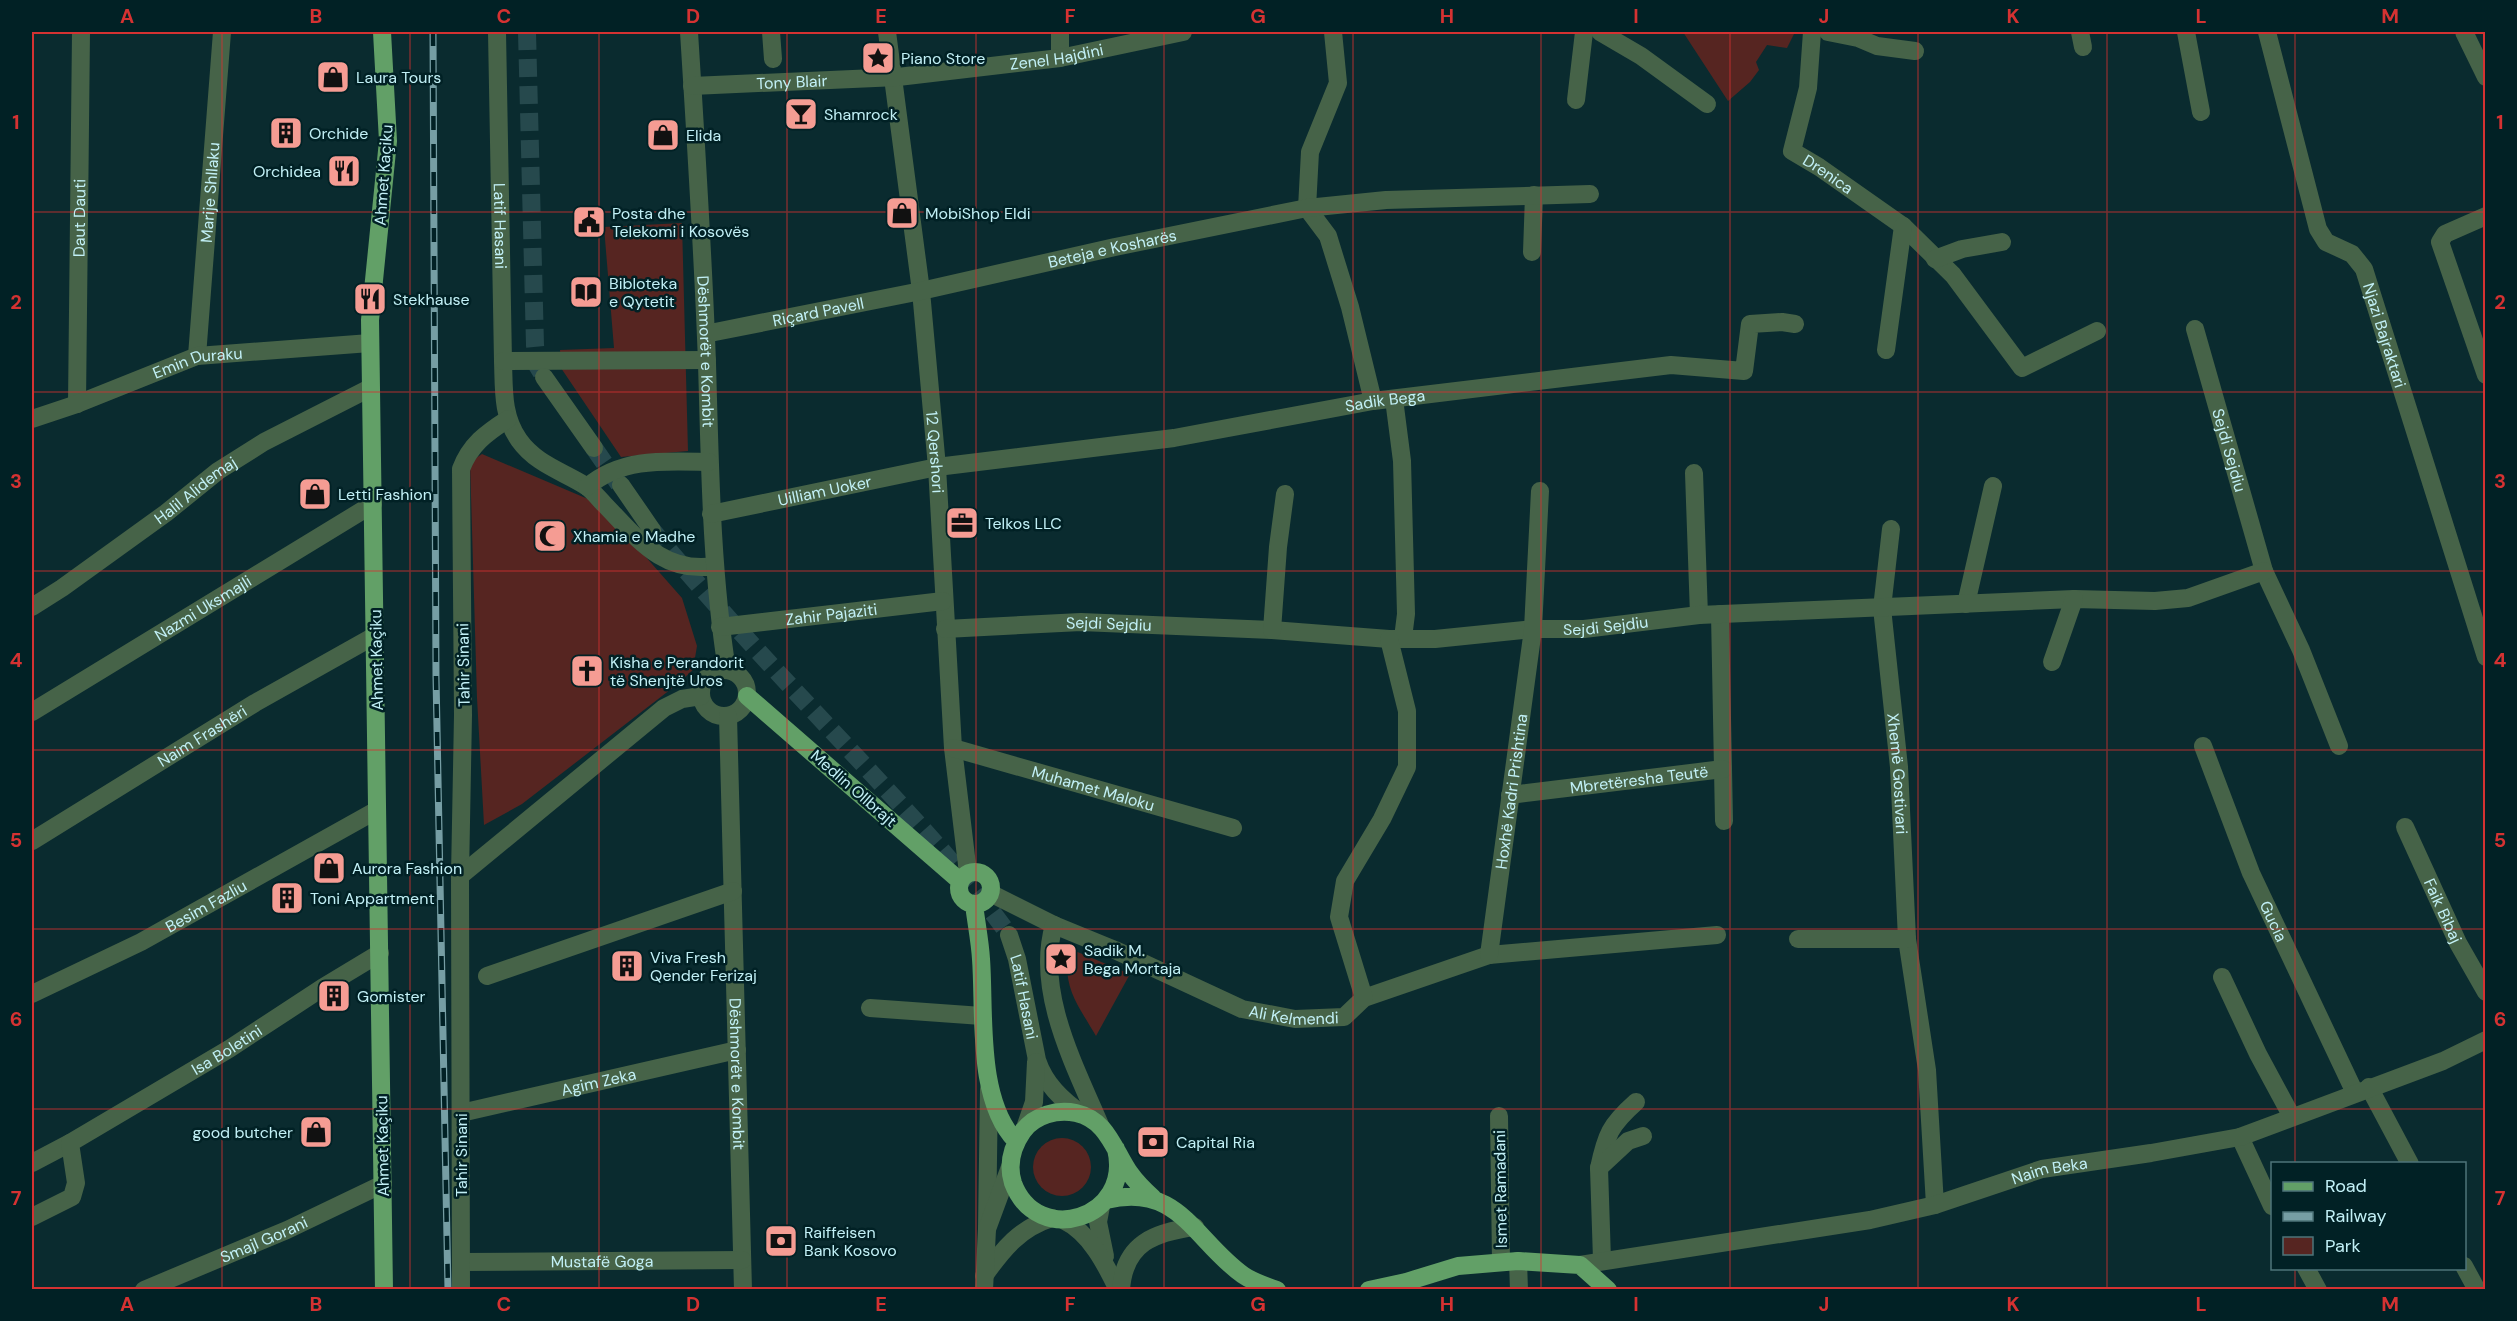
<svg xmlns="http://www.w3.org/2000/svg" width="2517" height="1321" font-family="'DM Sans',sans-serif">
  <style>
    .green { fill: #562521 }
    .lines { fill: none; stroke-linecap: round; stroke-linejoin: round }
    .minor-tunnel { stroke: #26494d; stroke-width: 18; stroke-dasharray: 18 9; stroke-linecap: butt }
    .minor { stroke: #466348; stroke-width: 18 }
    .major { stroke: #62a067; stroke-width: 18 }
    .rail-casing { stroke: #769ea4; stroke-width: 7 }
    .rail { stroke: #012125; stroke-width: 4.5; stroke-dasharray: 14; stroke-linecap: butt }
    .grid { fill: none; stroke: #d53232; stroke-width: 1.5; stroke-opacity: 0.55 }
    .labels { text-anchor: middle; stroke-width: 5; stroke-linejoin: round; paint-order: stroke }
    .street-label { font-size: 16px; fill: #c2f0f6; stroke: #012125 }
    .poi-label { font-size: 16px; fill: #c2f0f6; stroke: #012125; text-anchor: start }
    .neatline { fill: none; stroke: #d53232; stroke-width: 2 }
    .grid-label { font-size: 20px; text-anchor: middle; font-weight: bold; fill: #d53232 }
  </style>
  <rect width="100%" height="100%" fill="#0a2b2f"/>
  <path class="green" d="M1683 32H1795L1787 48 1767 45 1756 62 1759 70 1750 82 1728 101Z
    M682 223 688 451 621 457 561 368 560 350 614 348 604 227Z
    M482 454 595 502 615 522 682 598 697 646 693 670 675 686 522 804 484 825 477 698 470 462Z
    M1068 948 1130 974 1096 1036C1076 1002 1063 988 1068 948Z
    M1033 1167a29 29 0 1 1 58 0a29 29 0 1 1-58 0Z"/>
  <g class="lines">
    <path class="minor-tunnel" d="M527 32 535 345 537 365 543 375
      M594 448 619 484
      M652 530C722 615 799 695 874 776 921 827 969 878 1009 935"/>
    <g class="minor">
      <path id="s1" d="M497 32 503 361C504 389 502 416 519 440 536 464 562 471 586 486 593 491 599 499 605 505 638 539 663 574 715 566"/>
      <path id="s2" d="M689 32C696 142 703 252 707 363 710 466 711 568 727 670"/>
      <path d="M771 32 773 59"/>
      <path id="s3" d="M887 32 921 291 937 467 953 748 968 873"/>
      <path d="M1333 32 1338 83 1310 152 1307 208 1328 236 1350 307 1373 401"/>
      <path d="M1600 32 1641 56 1707 104"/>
      <path id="s4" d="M1812 32 1808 88 1792 151 1819 167 1903 226 1953 275 2022 368 2097 331"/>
      <path d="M1828 32 1858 38 1877 46 1915 51"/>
      <path d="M2080 32 2083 47"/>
      <path d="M2186 32 2201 112"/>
      <path id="s5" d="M2267 32 2318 229 2326 242 2352 254 2364 269 2486 657"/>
      <path d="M2464 32 2486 77"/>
      <path d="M1060 58V32"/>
      <path id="s6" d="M692 86 898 77 1060 58 1183 32"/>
      <path d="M1576 100 1584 32"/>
      <path d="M2486 216 2445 234 2440 242 2486 375"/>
      <path d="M1532 252 1534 195"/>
      <path d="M1935 259 1962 249 2002 242"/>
      <path id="s7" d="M2195 329 2264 571 2301 650 2339 746"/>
      <path id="s8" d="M715 332 921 291 1115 247 1307 208 1386 200 1590 194"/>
      <path d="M1886 350 1903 226"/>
      <path id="s9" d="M197 356 222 32"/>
      <path d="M503 361 707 360"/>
      <path d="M544 377 594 448"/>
      <path d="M1394 399 1402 461 1406 614 1403 638"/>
      <path id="s10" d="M77 404 81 32"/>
      <path id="s11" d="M32 419 77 404 197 356 370 343"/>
      <path d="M1694 473 1699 615"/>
      <path d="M621 485 652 530"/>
      <path d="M587 487C622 457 666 461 709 462"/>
      <path id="s12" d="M711 514 937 467 1174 438 1373 401 1671 365 1744 371 1750 324 1782 322 1795 324"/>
      <path id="s13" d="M1891 529 1882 608 1899 767 1907 939 1927 1070 1935 1205"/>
      <path d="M1966 604 1993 486"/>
      <path id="s14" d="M32 607 62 588 166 513 218 471 264 442 370 388"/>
      <path d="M1720 614 1724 821"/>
      <path id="s15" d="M720 627 943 601"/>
      <path id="s16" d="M945 629 1081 622 1272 630 1389 639H1435L1533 629H1584L1699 615 2074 599 2155 601 2188 598 2264 571"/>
      <path d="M1272 630 1278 547 1285 494"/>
      <path d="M2052 662 2074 599"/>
      <circle cx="724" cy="693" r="23"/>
      <path id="s17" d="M32 712 373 504"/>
      <path id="s18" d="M728 716 743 1290"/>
      <path id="s19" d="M2203 746 2251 873 2355 1093"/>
      <path id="s20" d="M953 748 1233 828"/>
      <path id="s21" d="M1510 795 1723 769"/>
      <path id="s22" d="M2405 827 2458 943 2486 992"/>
      <path id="s23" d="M32 841 255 703 376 635"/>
      <path d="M460 876 463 715 461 469C470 445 486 433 508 419"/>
      <path id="s24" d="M990 893 1054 925 1115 950 1242 1009 1295 1019 1344 1017 1364 998 1489 955 1717 935"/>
      <path d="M1054 925C1035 991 1074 1064 1100 1125"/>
      <path id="s25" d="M1009 935 1017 959 1037 1060C1045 1084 1062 1100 1082 1114"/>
      <path d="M1798 939H1907"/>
      <path id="s26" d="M1489 955 1533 629 1540 491"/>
      <path d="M487 976 733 891"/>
      <path d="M2222 977 2258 1054 2292 1117"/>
      <path id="s27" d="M32 994 141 942 377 810"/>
      <path d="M1364 998 1339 917 1345 881 1382 819 1407 767V711L1389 639"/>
      <path d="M870 1008 982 1016"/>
      <path d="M2369 1087 2410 1164"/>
      <path id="s28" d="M461 1113 737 1050"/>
      <path d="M1499 1116 1501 1262"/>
      <path d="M1025 1128 1034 1102 1036 1062"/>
      <path d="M2240 1137 2272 1206"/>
      <path d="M32 1163 70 1143"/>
      <path d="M1599 1168C1606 1135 1610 1125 1636 1102"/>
      <path d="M1101 1206 1098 1222 1105 1256"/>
      <path id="s29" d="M32 1217 72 1197 76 1183 70 1143 229 1049 322 988 380 953"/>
      <path d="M1063 1220C1090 1233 1105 1263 1118 1290"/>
      <path d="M987 1229 989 1089"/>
      <path d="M1602 1260 1599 1168 1628 1141 1643 1136"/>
      <path d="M1518 1261 1519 1290"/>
      <path id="s30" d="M462 1262 742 1260"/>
      <path id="s31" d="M1580 1265 1870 1220 1935 1205 2042 1169 2151 1153 2240 1137 2443 1061 2486 1040"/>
      <path d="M2464 1266 2477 1290"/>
      <path d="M2306 1268 2318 1290"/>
      <path d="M984 1276C1003 1249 1020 1228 1052 1218"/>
      <path id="s32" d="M144 1290 287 1230 383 1184"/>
      <path d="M461 1290 460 876 664 708 682 699 701 696"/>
      <path d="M984 1290 987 1229 1010 1167"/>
      <path d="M1121 1290C1124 1243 1155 1232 1195 1227"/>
    </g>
    <path class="major" d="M382 32 388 141 370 320 384 1290
      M747 696 960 881
      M959 888a16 16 0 1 1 32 0a16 16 0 1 1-32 0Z
      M974 904C976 922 980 941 981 959 985 1012 976 1100 1016 1141
      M1116 1149C1133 1219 1037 1248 1013 1183 1007 1164 1012 1147 1023 1131 1035 1115 1057 1109 1076 1113 1107 1120 1113 1148 1129 1172 1136 1182 1144 1190 1153 1198
      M1106 1200C1179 1182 1194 1240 1243 1275 1253 1282 1265 1286 1277 1290
      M1369 1290 1406 1282 1458 1266 1518 1261 1580 1265 1608 1290"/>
    <defs>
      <path id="rail" d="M433 32 436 677 448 1290"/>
    </defs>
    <use href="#rail" class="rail-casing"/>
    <use href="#rail" class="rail"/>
  </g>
  <path class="grid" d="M222 32V1290M410 32V1290M599 32V1290M787 32V1290M976 32V1290M1164 32V1290M1353 32V1290M1541 32V1290M1730 32V1290M1918 32V1290M2107 32V1290M2295 32V1164M32 212H2486M32 392H2486M32 571H2486M32 750H2486M32 929H2486M32 1109H2486M2295 1268V1290"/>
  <defs>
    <symbol id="sight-square" viewBox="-11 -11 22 22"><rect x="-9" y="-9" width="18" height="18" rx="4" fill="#f59c93" stroke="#012125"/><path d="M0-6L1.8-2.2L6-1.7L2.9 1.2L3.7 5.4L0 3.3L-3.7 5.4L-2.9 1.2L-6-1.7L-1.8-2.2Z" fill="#111"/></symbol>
    <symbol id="shop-square" viewBox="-11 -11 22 22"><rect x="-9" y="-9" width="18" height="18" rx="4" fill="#f59c93" stroke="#012125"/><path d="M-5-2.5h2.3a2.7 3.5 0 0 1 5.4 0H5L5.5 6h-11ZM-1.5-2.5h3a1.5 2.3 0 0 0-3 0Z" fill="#111"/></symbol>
    <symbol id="bar-square" viewBox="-11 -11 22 22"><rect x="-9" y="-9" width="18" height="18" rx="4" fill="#f59c93" stroke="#012125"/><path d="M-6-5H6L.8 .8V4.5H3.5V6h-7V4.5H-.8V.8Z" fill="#111"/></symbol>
    <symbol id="building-square" viewBox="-11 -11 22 22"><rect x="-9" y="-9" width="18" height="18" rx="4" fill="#f59c93" stroke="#012125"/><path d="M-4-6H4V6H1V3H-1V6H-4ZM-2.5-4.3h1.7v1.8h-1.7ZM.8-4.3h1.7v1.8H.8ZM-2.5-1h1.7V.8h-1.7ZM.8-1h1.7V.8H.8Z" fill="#111"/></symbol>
    <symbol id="restaurant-square" viewBox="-11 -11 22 22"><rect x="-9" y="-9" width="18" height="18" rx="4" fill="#f59c93" stroke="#012125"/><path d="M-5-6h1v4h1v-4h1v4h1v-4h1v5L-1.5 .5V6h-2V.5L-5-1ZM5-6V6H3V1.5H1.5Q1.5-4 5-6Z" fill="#111"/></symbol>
    <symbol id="civic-square" viewBox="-11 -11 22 22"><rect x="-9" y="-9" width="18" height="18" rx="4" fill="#f59c93" stroke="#012125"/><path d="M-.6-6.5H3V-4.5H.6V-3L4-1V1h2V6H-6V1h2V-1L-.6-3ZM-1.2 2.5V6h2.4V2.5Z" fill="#111"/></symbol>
    <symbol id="library-square" viewBox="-11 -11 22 22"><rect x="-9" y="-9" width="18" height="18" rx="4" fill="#f59c93" stroke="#012125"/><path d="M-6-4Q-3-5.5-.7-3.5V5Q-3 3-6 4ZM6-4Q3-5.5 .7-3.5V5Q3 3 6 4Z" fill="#111"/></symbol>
    <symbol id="office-square" viewBox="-11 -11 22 22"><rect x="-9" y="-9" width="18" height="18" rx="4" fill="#f59c93" stroke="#012125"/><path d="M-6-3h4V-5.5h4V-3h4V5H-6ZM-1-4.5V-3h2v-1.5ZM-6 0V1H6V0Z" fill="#111"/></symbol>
    <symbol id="mosque-square" viewBox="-11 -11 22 22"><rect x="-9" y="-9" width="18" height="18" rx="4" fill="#f59c93" stroke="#012125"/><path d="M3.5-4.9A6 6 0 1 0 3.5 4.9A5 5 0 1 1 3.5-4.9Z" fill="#111"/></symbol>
    <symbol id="church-square" viewBox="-11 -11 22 22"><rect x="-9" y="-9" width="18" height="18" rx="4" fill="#f59c93" stroke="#012125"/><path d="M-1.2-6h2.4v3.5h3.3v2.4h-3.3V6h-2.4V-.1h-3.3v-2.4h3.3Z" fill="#111"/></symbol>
    <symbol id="bank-square" viewBox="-11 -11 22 22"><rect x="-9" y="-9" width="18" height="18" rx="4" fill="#f59c93" stroke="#012125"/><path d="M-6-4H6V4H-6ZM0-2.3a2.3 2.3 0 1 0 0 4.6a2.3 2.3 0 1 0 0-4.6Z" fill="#111"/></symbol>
  </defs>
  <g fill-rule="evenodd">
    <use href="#sight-square" x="859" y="39" width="38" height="38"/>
    <use href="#shop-square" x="314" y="58" width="38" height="38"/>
    <use href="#bar-square" x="782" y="95" width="38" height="38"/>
    <use href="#building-square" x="267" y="114" width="38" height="38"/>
    <use href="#shop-square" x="644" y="116" width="38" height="38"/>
    <use href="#restaurant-square" x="325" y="152" width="38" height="38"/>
    <use href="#shop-square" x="883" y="194" width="38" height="38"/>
    <use href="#civic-square" x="570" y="203" width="38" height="38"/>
    <use href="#library-square" x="567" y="273" width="38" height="38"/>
    <use href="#restaurant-square" x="351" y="280" width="38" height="38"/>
    <use href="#shop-square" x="296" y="475" width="38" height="38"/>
    <use href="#office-square" x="943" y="504" width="38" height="38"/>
    <use href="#mosque-square" x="531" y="517" width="38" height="38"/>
    <use href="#church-square" x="568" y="652" width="38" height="38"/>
    <use href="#shop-square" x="310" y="849" width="38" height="38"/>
    <use href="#building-square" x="268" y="879" width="38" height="38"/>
    <use href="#sight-square" x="1042" y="940" width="38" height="38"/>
    <use href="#building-square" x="608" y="947" width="38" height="38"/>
    <use href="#building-square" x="315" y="977" width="38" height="38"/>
    <use href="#shop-square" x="297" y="1113" width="38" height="38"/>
    <use href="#bank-square" x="1134" y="1123" width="38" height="38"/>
    <use href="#bank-square" x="762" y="1222" width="38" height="38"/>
  </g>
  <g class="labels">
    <g class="street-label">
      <text dy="6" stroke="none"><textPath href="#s6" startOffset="366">Zenel Hajdini</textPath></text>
      <text dy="6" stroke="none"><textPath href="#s6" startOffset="100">Tony Blair</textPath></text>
      <text dy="6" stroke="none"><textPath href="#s4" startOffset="164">Drenica</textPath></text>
      <text transform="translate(383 175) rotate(-86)" y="6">Ahmet Kaçiku</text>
      <text dy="6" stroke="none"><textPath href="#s9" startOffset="164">Marije Shllaku</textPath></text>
      <text dy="6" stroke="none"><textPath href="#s10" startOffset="186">Daut Dauti</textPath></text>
      <text dy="6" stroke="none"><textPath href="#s1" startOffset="194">Latif Hasani</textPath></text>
      <text dy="6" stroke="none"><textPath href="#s8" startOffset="406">Beteja e Kosharës</textPath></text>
      <text dy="6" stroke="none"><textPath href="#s8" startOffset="105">Riçard Pavell</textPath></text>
      <text dy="6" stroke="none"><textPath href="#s5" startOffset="336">Njazi Bajraktari</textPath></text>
      <text dy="6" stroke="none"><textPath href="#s2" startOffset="320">Dëshmorët e Kombit</textPath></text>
      <text dy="6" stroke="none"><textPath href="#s11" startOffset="176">Emin Duraku</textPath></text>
      <text dy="6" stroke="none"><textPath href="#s12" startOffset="684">Sadik Bega</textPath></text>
      <text dy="6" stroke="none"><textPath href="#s7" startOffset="126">Sejdi Sejdiu</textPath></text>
      <text dy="6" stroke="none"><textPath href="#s3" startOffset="423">12 Qershori</textPath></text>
      <text dy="6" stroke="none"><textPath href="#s14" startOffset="201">Halil Alidemaj</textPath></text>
      <text dy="6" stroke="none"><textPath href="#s12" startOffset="116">Uilliam Uoker</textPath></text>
      <text dy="6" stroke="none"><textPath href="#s17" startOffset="200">Nazmi Uksmajli</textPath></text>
      <text dy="6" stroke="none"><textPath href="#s15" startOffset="112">Zahir Pajaziti</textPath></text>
      <text dy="6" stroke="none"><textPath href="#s16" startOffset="164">Sejdi Sejdiu</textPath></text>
      <text dy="6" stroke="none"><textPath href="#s16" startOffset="662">Sejdi Sejdiu</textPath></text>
      <text transform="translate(376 660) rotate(-91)" y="6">Ahmet Kaçiku</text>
      <text transform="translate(463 665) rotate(-91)" y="6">Tahir Sinani</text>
      <text dy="6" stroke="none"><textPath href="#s23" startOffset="200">Naim Frashëri</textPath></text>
      <text dy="6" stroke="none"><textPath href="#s13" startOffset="246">Xhemë Gostivari</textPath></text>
      <text dy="6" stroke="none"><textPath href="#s21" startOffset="130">Mbretëresha Teutë</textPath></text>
      <text transform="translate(854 788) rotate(41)" y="6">Medlin Ollbrajt</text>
      <text dy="6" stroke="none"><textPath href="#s20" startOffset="146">Muhamet Maloku</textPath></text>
      <text dy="6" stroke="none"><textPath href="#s26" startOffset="165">Hoxhë Kadri Prishtina</textPath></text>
      <text dy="6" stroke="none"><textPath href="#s27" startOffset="195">Besim Fazliu</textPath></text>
      <text dy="6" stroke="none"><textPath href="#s22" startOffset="92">Faik Bibaj</textPath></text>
      <text dy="6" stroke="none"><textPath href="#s19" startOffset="189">Gucia</textPath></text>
      <text dy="6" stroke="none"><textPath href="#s25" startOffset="64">Latif Hasani</textPath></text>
      <text dy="6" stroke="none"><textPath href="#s24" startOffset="330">Ali Kelmendi</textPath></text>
      <text dy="6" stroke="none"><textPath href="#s29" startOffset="282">Isa Boletini</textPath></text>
      <text dy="6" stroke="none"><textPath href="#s18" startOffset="358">Dëshmorët e Kombit</textPath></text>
      <text dy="6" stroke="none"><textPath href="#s28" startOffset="141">Agim Zeka</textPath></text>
      <text transform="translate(382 1146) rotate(-91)" y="6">Ahmet Kaçiku</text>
      <text transform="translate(461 1155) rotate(-90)" y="6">Tahir Sinani</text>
      <text dy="6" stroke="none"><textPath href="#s31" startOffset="480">Naim Beka</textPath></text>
      <text transform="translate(1500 1189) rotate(-91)" y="6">Ismet Ramadani</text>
      <text dy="6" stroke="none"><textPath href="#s32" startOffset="130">Smajl Gorani</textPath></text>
      <text dy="6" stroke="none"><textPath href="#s30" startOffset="140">Mustafë Goga</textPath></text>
    </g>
    <g class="poi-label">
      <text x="901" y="64">Piano Store</text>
      <text x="356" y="83">Laura Tours</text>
      <text x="824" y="120">Shamrock</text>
      <text x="309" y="139">Orchide</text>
      <text x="686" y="141">Elida</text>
      <text x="321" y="177" text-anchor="end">Orchidea</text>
      <text x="612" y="219">Posta dhe<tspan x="612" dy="18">Telekomi i Kosovës</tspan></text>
      <text x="925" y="219">MobiShop Eldi</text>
      <text x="609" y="289">Bibloteka<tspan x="609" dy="18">e Qytetit</tspan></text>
      <text x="393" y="305">Stekhause</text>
      <text x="338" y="500">Letti Fashion</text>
      <text x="985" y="529">Telkos LLC</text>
      <text x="573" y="542">Xhamia e Madhe</text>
      <text x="610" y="668">Kisha e Perandorit<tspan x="610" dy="18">të Shenjtë Uros</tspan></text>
      <text x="352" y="874">Aurora Fashion</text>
      <text x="310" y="904">Toni Appartment</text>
      <text x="1084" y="956">Sadik M.<tspan x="1084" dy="18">Bega Mortaja</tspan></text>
      <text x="650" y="963">Viva Fresh<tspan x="650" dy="18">Qender Ferizaj</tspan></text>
      <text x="357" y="1002">Gomister</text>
      <text x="293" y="1138" text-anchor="end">good butcher</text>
      <text x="1176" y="1148">Capital Ria</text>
      <text x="804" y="1238">Raiffeisen<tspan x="804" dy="18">Bank Kosovo</tspan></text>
    </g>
  </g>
  <rect width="2517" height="1321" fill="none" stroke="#012125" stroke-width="66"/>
  <rect x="2271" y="1162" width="195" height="108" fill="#012125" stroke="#4e7479" stroke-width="1.5"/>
  <rect x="2283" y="1182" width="30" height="9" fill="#62a067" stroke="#4e7479" stroke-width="1.5"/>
  <text x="2325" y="1192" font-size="18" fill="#c2f0f6">Road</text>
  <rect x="2283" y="1212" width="30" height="9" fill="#769ea4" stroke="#4e7479" stroke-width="1.5"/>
  <text x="2325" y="1222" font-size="18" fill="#c2f0f6">Railway</text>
  <rect x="2283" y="1237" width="30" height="18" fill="#562521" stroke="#4e7479" stroke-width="1.5"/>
  <text x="2325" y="1252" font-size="18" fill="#c2f0f6">Park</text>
  <rect x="33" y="33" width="2451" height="1255" class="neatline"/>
  <g class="grid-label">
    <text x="127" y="23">A</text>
    <text x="316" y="23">B</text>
    <text x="504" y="23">C</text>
    <text x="693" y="23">D</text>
    <text x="881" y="23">E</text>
    <text x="1070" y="23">F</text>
    <text x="1258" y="23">G</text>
    <text x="1447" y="23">H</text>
    <text x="1636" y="23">I</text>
    <text x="1824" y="23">J</text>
    <text x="2013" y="23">K</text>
    <text x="2201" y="23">L</text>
    <text x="2390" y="23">M</text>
    <text x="16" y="129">1</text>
    <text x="2500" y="129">1</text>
    <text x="16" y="309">2</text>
    <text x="2500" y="309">2</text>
    <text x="16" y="488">3</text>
    <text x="2500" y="488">3</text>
    <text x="16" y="667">4</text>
    <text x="2500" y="667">4</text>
    <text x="16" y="847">5</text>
    <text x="2500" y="847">5</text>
    <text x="16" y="1026">6</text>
    <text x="2500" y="1026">6</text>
    <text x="16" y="1205">7</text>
    <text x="2500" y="1205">7</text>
    <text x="127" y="1311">A</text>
    <text x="316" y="1311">B</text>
    <text x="504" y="1311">C</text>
    <text x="693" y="1311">D</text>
    <text x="881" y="1311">E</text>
    <text x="1070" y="1311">F</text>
    <text x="1258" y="1311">G</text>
    <text x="1447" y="1311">H</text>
    <text x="1636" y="1311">I</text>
    <text x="1824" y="1311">J</text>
    <text x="2013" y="1311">K</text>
    <text x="2201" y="1311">L</text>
    <text x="2390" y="1311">M</text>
  </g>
</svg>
